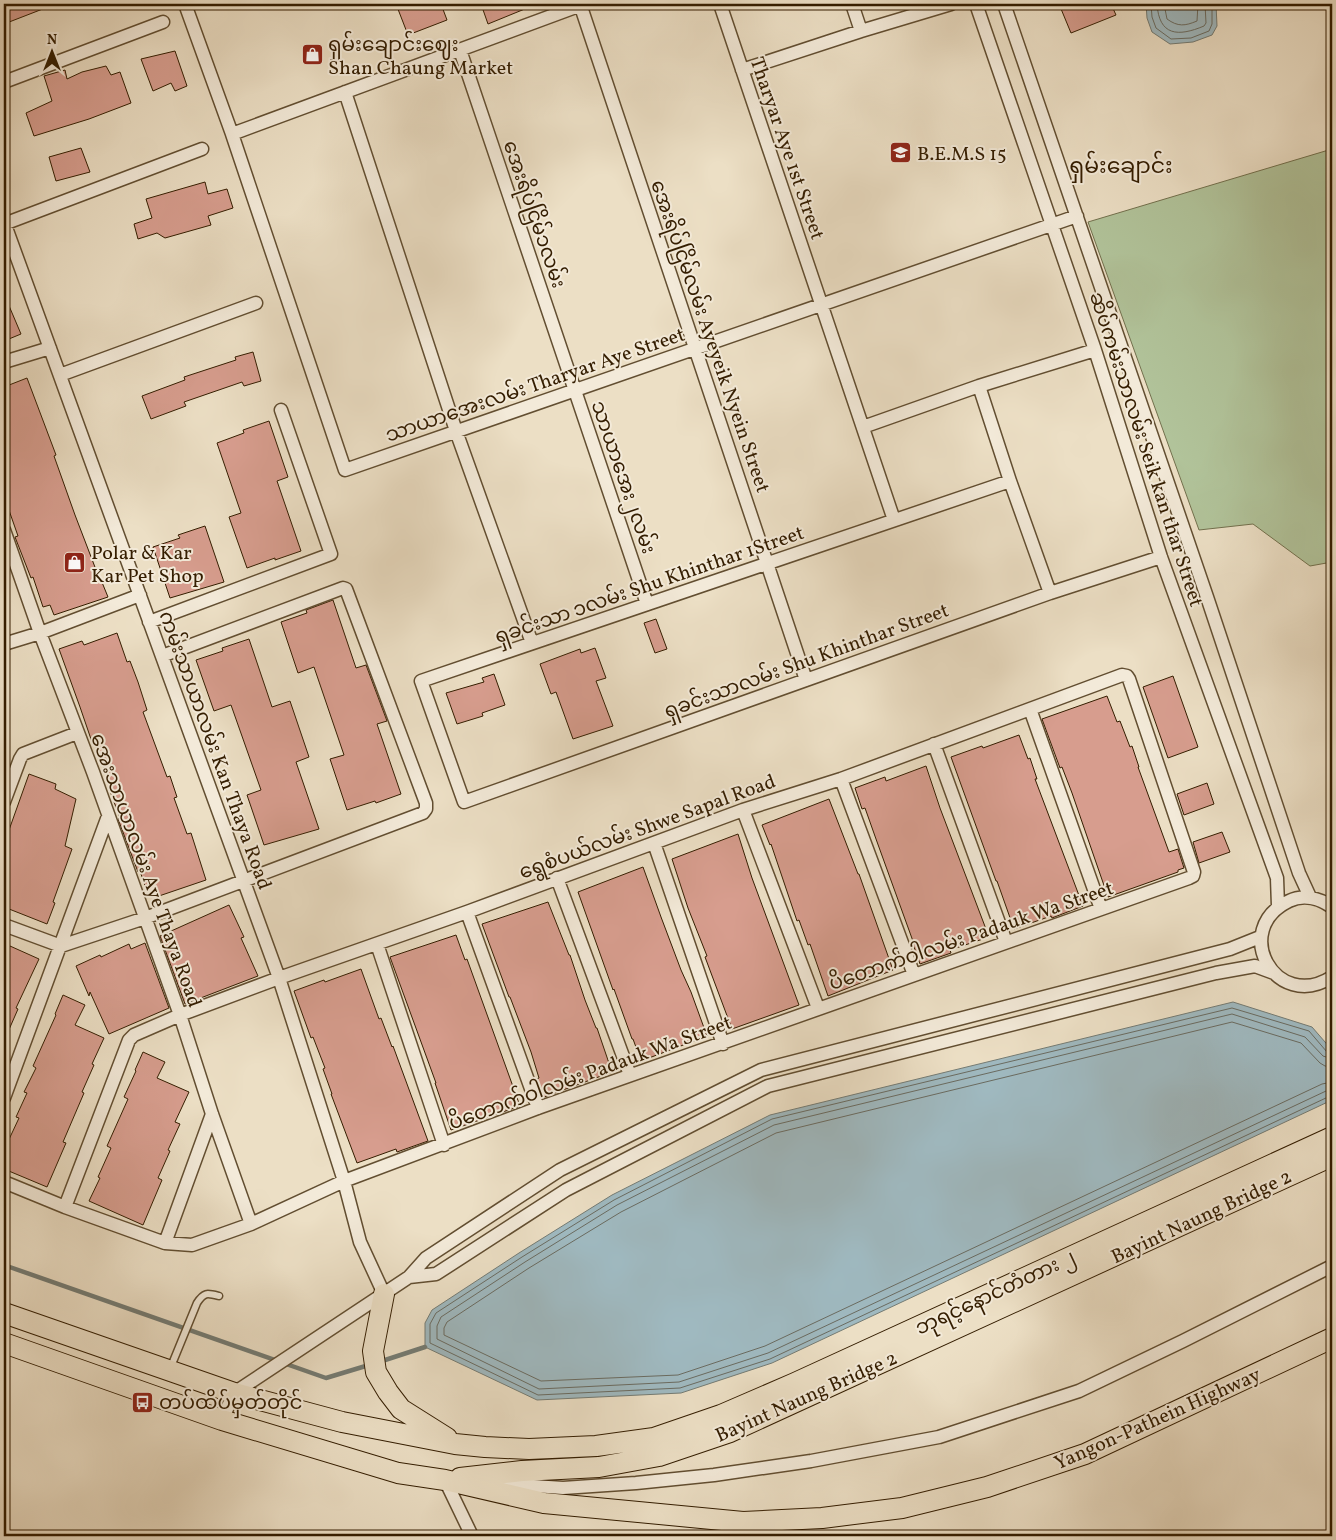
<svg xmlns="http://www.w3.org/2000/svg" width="1336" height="1540" font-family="Vollkorn,'Noto Sans Myanmar',serif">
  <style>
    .green { fill: #b1c39a; stroke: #72704d }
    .water { fill: #9fb9c0; stroke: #747b73 }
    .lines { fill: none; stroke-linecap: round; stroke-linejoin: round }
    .shore { stroke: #6a6b60; stroke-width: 1 }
    .stream { stroke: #747b73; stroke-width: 4.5 }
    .building { fill: #d79d8e; stroke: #341d00 }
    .service-casing { stroke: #624e31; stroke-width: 9 }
    .minor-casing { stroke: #624e31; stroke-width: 15 }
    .primary-casing { stroke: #341d00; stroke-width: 22 }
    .service { stroke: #f3ead9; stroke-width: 6 }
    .minor { stroke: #f3ead9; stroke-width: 12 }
    .primary { stroke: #ecdfc5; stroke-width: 20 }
    .labels { text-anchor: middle; stroke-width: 4; stroke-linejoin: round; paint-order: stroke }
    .poi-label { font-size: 20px; fill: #341d00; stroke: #f3ead9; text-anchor: start }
    .street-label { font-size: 20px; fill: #341d00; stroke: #f3ead9 }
    .quarter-label { font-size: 22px; fill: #341d00; stroke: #f3ead9 }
  </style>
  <rect width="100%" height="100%" fill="#ecdfc5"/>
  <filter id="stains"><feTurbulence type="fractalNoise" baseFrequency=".004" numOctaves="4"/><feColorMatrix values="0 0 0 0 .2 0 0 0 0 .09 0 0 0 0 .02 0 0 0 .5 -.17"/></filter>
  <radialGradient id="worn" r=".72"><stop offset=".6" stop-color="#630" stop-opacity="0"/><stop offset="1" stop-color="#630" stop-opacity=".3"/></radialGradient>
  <path class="green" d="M1332 149V562L1310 566 1253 524 1199 530 1088 222Z"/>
  <path class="water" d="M1146 4H1216L1217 26 1212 35 1193 42 1170 44 1152 32 1147 18Z
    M1253 4H1314L1298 8 1279 5 1265 9Z
    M1233 1002 1312 1027 1332 1050V1100L772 1363 681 1393 537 1400 425 1347V1323L432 1310 519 1253 612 1195 770 1115Z"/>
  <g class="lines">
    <path class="shore" d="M1151 4 1152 17 1156 28 1171 39 1191 38 1209 31 1212 24V4
      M1157 4C1159 36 1178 37 1204 26L1206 23 1205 4
      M1164 4 1167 19C1178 27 1185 26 1197 21L1198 4
      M1332 1053 1327 1052 1309 1031 1232 1008 772 1119 614 1200 522 1257 436 1313 430 1324V1343L538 1395 680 1388 770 1359 1328 1097 1332 1096
      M1332 1059 1323 1056 1305 1037 1232 1014 774 1125 617 1205 525 1262 441 1317 437 1326V1339L539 1389 679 1382 768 1353 1326 1091 1332 1090
      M1332 1067 1325 1066 1320 1063 1301 1043 1232 1022 776 1133 621 1212 529 1268 447 1322 444 1328V1335L541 1381 678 1375 765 1346 1322 1084 1332 1082"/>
    <path class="stream" d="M4 1265 326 1378 369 1365
      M379 1362 425 1347"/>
  </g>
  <path class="building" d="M15 4H53V5L4 24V8Z
    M396 4H441L447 20 408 35Z
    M481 4H537L488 24Z
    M1059 4H1111L1116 15 1071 33Z
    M175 51 187 86 175 91 171 83 153 91 141 59Z
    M106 66 111 75 120 72 131 103 89 119 34 136 26 113 52 101 44 76 65 70 67 79 82 72Z
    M81 148 90 172 56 181 49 157Z
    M205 182 208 194 227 189 233 208 208 216 211 225 165 238 157 233 138 239 134 224 152 218 146 199Z
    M4 294 21 334 4 341Z
    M253 352 261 381 244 386 242 382 184 402 186 406 151 419 142 396 185 380 184 377 236 360 235 357Z
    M27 378 56 455 54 456 75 515 98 575H99L108 597 54 615 50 605 43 607 33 577 31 578 15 537 18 536 4 496V387Z
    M269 421 288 477 277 481 301 551 275 560V558L247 568 229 517 241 513 217 443 244 433 243 430Z
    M205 526 224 582 170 598 153 547 180 538 178 535Z
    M333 600 356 668 366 665 387 721 377 724 401 794 376 803 375 801 347 810 330 759 344 755 314 667 298 673 281 622 307 613 306 610Z
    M656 619 667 649 655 653 644 623Z
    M117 633 127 662 130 661 138 682 147 710 143 712 167 777 170 776 177 797 174 798 187 834 191 833 206 880 156 897 153 886 146 889 140 871 138 872 118 819 120 818 110 791 112 790 95 744 93 745 80 707 59 649 82 641 84 645Z
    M249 639 272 707 290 701 309 757 296 762 319 829 264 845 247 795 261 790 231 705 214 711 196 660 223 651 222 648Z
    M595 648 606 678 596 681 613 726 573 739 556 692 551 694 540 664 580 649 581 653Z
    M494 674 505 705 482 713 483 716 457 724 446 693 484 682 482 678Z
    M1173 676 1198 747 1168 758 1143 687Z
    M1107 696 1117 722 1120 721 1130 747 1132 746 1139 767H1138L1169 852 1178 849 1184 868 1178 870V872L1108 897 1072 793 1062 767 1060 768 1042 719Z
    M1019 735 1028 759 1030 758 1037 779H1035L1083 906 1052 918 1051 916 1014 929 997 881H996L951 757 982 746 983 748Z
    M926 766 940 808 989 937 950 950 951 953 920 964 913 944H914L876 839 865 808 862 809 855 788 885 777 886 781Z
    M29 774 56 784 55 789 76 799 65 846 72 849 53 902 55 903 47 924 4 907V844Z
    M1207 783 1214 804 1184 815 1177 794Z
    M829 799 858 874H859L893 970 828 996 810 944 808 945 799 920 797 921 771 844 770 845 762 825Z
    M1222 832 1230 852 1199 863 1193 842Z
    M738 834 752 878 799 1005 732 1029 705 957 707 956 688 908 672 859Z
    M643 867 661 917 681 970 691 992 707 1036 641 1061 633 1039H632L614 989 613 990 578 892Z
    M548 902 569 955H570L585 1000 596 1028H597L612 1072 544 1097 537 1079 539 1078 531 1052 510 997H509L482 924Z
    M229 905 244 937 241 938 258 976 185 1004 160 936Z
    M456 935 465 960 467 959 520 1106 451 1130 435 1083H436L390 957Z
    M145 943 169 1008 109 1034 90 992 89 996 76 966 100 955 101 957 129 944 131 949Z
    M10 946 39 959 16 1008 18 1009 4 1041V961Z
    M361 969 379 1019 381 1018 392 1047 393 1046 428 1141 397 1152 396 1149 357 1163 331 1094H332L323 1069 325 1068 313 1037 311 1038 294 991 324 980 325 982Z
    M63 995 85 1005 75 1025 104 1038 92 1064 94 1065 82 1092 84 1093 63 1142 66 1143 47 1187 4 1169V1150L19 1118 16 1117 27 1093 24 1092 36 1068 33 1066 56 1015 55 1014Z
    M143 1052 165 1062 157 1078 189 1092 175 1122 180 1124 168 1150 170 1151 158 1178 162 1180 143 1225 89 1201 100 1178 98 1177 111 1148 107 1146 128 1099 124 1097 136 1071 135 1070Z"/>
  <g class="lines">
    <defs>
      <path id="service" d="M170 1369 197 1303C204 1292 207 1293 219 1296"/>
      <path id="minor" d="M185 4 232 134 345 470 1077 216
        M580 4 806 680
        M720 4 894 520
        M852 4 861 31
        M976 4 1095 350 1161 557 1277 878 1278 906
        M1004 4 1207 597 1299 873 1310 897
        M460 50 647 604
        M742 70 861 31 951 4
        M4 82 163 22
        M345 92 456 431 532 643
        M232 134 581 5
        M4 222 279 978 344 1181 360 1242 384 1294
        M4 224 202 149
        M4 362 50 348
        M60 375 256 303
        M979 386 1010 481 1050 593
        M863 427 979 386 1095 350
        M1010 481 421 681 464 802 1050 593 1161 557
        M4 530 40 633 93 772 180 1015 212 1114 251 1224
        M149 622 331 554 281 410
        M4 644 40 633 140 595
        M1030 709 1101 909
        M934 744 1006 942
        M841 779 914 975
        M4 802 20 759 23 754 77 733
        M743 810 818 1008
        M654 843 723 1044
        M557 878 630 1075
        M1332 907C1319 898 1303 894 1289 901 1230 929 1275 1013 1332 977
        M467 912 538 1108
        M4 925 61 946 145 918 423 813 426 809V803L346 589 343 588 162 656
        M377 944 444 1145
        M4 1098 108 816
        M4 1182 65 1207 165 1243 192 1245 251 1224 344 1181 538 1108 1189 878 1193 876 1194 872 1129 679 1127 676 1122 675 841 779 743 810 467 912 279 978 180 1015 134 1035 129 1040 65 1207
        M165 1243 212 1114
        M409 1277 436 1274 566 1190 768 1086 1216 973 1255 966 1274 973
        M222 1420 234 1393 409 1277 426 1258 560 1170 761 1070 1230 949 1260 937
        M448 1480H445L472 1536
        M490 1483 563 1488 636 1483 714 1475 811 1461 939 1437 1079 1391 1183 1341 1332 1266"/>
      <path id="primary" d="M384 1294 373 1351 376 1372 388 1392 401 1409 447 1438
        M4 1313 234 1393 342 1422 455 1444 485 1447 529 1449 596 1446 654 1438 721 1415 795 1383 1332 1137
        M4 1343 222 1420 398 1473 445 1480 544 1503 743 1522 822 1518 902 1508 987 1487 1085 1454 1332 1338
        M460 1478 522 1471 599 1467 659 1456 730 1432 1332 1156"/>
    </defs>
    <use href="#service" class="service-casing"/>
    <use href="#minor" class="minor-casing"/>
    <use href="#primary" class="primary-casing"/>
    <use href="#service" class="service"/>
    <use href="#minor" class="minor"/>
    <use href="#primary" class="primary"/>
  </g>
  <defs>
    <symbol id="shop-square" viewBox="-11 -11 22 22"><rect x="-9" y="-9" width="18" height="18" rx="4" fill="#8f2418" stroke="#f3ead9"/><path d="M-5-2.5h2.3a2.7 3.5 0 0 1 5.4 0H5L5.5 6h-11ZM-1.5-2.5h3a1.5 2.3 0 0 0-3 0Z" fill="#fff"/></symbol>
    <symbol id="school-square" viewBox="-11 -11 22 22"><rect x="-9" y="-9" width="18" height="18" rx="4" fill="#8f2418" stroke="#f3ead9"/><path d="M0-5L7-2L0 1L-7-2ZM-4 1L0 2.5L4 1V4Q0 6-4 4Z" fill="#fff"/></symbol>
    <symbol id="bus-square" viewBox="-11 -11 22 22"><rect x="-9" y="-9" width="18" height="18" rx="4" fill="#8f2418" stroke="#f3ead9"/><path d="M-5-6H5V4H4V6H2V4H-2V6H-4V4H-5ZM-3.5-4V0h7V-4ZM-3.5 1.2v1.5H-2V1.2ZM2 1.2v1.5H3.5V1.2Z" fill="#fff"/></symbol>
  </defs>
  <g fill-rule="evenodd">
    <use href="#shop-square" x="300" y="42" width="25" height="25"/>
    <use href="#school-square" x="888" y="140" width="25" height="25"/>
    <use href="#shop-square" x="62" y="550" width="25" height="25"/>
    <use href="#bus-square" x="130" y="1390" width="25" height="25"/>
  </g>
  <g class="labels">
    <g class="poi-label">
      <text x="328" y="51">ရှမ်းချောင်းဈေး<tspan x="328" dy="23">Shan Chaung Market</tspan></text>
      <text x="917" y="160">B.E.M.S 15</text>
      <text x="91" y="559">Polar &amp; Kar<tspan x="91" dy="23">Kar Pet Shop</tspan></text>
      <text x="159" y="1409">တပ်ထိပ်မှတ်တိုင်</text>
    </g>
    <g class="street-label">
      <text transform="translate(788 148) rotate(71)" y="7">Tharyar Aye 1st Street</text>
      <text transform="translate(535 214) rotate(71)" y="7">အေးရိပ်ငြိမ်၁လမ်း</text>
      <text transform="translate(711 336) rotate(71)" y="7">အေးရိပ်ငြိမ်လမ်း Ayeyeik Nyein Street</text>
      <text transform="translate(535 384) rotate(-19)" y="7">သာယာအေးလမ်း Tharyar Aye Street</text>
      <text transform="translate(1147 449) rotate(72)" y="7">ဆိပ်ကမ်းသာလမ်း Seik kan thar Street</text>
      <text transform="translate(624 477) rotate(71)" y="7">သာယာအေး၂လမ်း</text>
      <text transform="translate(649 584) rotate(-19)" y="7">ရှခင်းသာ ၁လမ်း Shu Khinthar 1Street</text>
      <text transform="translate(806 660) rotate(-20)" y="7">ရှခင်းသာလမ်း Shu Khinthar Street</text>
      <text transform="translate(216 750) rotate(70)" y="7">ကမ်းသာယာလမ်း Kan Thaya Road</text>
      <text transform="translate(647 826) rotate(-20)" y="7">ရွေစံပယ်လမ်း Shwe Sapal Road</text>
      <text transform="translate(147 870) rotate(70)" y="7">အေးသာယာလမ်း Aye Thaya Road</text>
      <text transform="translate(971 935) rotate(-19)" y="7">ပိတောက်ဝါလမ်း Padauk Wa Street</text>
      <text transform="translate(590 1072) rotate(-20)" y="7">ပိတောက်ဝါလမ်း Padauk Wa Street</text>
      <text transform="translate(1201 1216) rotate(-25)" y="7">Bayint Naung Bridge 2</text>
      <text transform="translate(995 1292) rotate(-25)" y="7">ဘုရင့်နောင်တံတား ၂</text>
      <text transform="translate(806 1396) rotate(-24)" y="7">Bayint Naung Bridge 2</text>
      <text transform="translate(1157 1418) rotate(-24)" y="7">Yangon-Pathein Highway</text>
    </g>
    <g class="quarter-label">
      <text x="1121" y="173">ရှမ်းချောင်း</text>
    </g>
  </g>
  <rect width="1336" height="1540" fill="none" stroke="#ecdfc5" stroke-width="20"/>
  <rect x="5" y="5" width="1326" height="1530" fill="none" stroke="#341d00" stroke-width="2.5"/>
  <rect x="10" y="10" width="1316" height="1520" fill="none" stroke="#341d00"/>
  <g transform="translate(52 52)" stroke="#f3ead9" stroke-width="4" paint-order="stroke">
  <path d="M0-4L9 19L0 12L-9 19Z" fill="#341d00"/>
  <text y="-8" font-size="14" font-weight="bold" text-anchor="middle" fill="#341d00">N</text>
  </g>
  <rect width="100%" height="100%" filter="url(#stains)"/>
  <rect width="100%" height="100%" fill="url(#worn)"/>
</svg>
